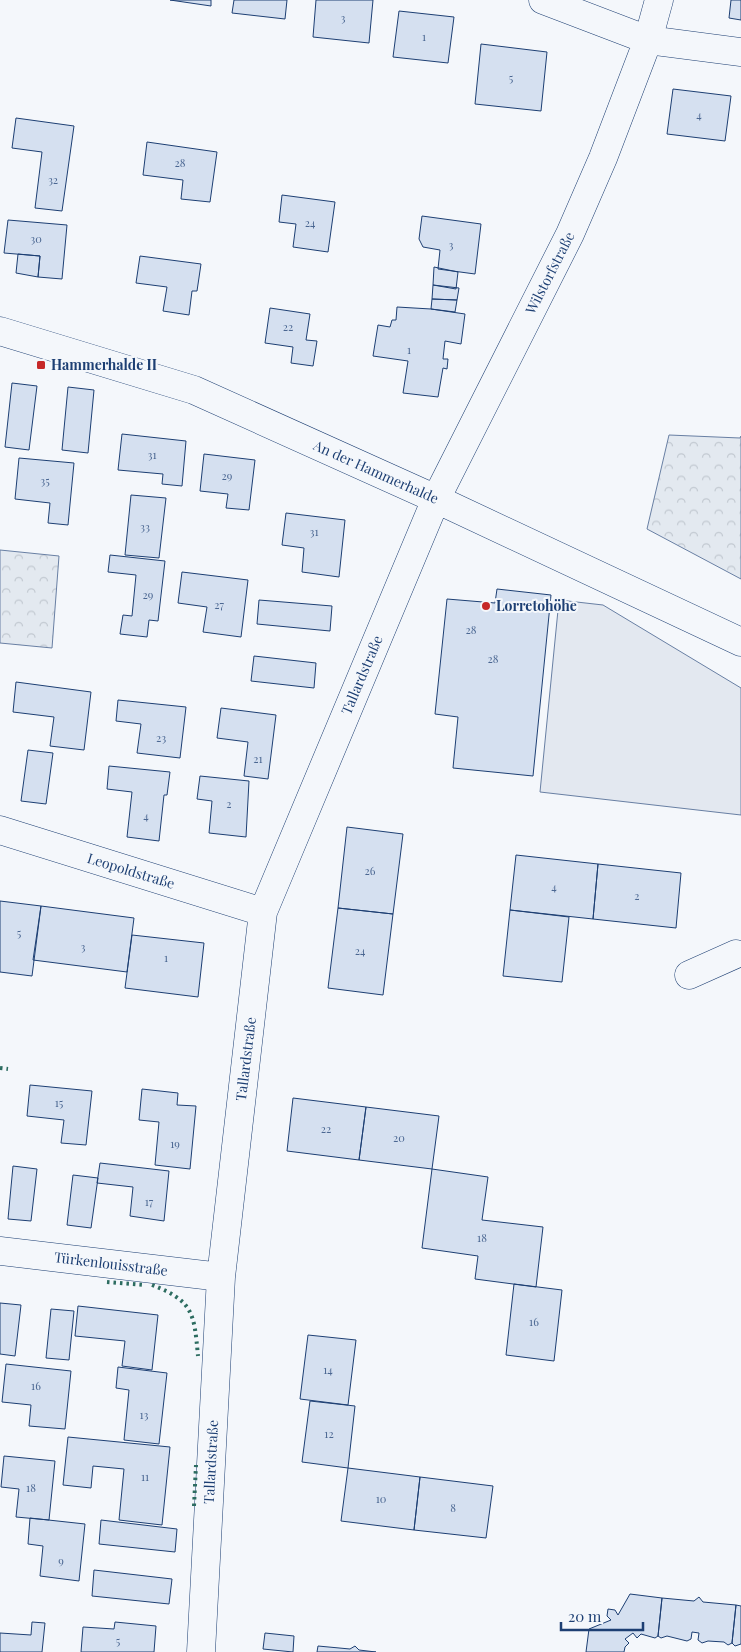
<svg xmlns="http://www.w3.org/2000/svg" width="741" height="1652" font-family="'Playfair Display',serif">
  <style>
    .forest { fill: url(#forest-crowns); stroke: #687fa3 }
    .parking { fill: #e3e8f0; stroke: #687fa3 }
    .building { fill: #d5e0f0; stroke: #1d3f73 }
    .lines { fill: none; stroke-linecap: round; stroke-linejoin: round }
    .minor-casing { stroke: #1d3f73; stroke-width: 29 }
    .minor { stroke: #f4f7fb; stroke-width: 28 }
    .hedge { stroke: #2c6c60; stroke-width: 4; stroke-dasharray: 2.5 4; stroke-linecap: butt }
    .poi-dot { fill: #c62828; stroke: #f4f7fb; stroke-width: 2 }
    .labels { text-anchor: middle; stroke-width: 4; stroke-linejoin: round; paint-order: stroke }
    .number-label { font-size: 11px; fill: #4b6792 }
    .street-label { font-size: 14px; fill: #1d3f73; stroke: #f4f7fb }
    .poi-label { font-size: 14px; font-weight: bold; fill: #1d3f73; stroke: #f4f7fb; text-anchor: start }
  </style>
  <defs>
    <pattern id="forest-crowns" width="20" height="18" patternUnits="userSpaceOnUse" patternTransform="scale(1.25)"><rect width="20" height="18" fill="#e3e9f0"/><path d="M2 6a3 3 0 1 1 6 0M12 15a3 3 0 1 1 6 0" fill="none" stroke="#c2c9d1"/></pattern>
  </defs>
  <rect width="100%" height="100%" fill="#f4f7fb"/>
  <path class="forest" d="M669 435 740 438 741 436V579L647 529Z
    M0 550 59 556 52 648 0 643Z"/>
  <path class="parking" d="M559 600 603 605 741 688V815L540 792Z"/>
  <path class="building" d="M170 0H211V6Z
    M234 0H287L285 19 232 13Z
    M316 0H373L369 43 313 37Z
    M731 0H741V20L729 18Z
    M399 11 454 17 448 63 393 57Z
    M481 44 547 52 541 111 475 104Z
    M673 89 731 96 725 141 667 134Z
    M16 118 74 126 62 211 35 208 42 152 12 148Z
    M147 142 217 152 210 202 181 199 183 180 143 175Z
    M282 195 335 202 328 252 293 247 296 224 279 222Z
    M422 216 481 224 475 274 438 269 440 250 423 247 419 239Z
    M8 220 67 225 62 279 38 277 40 256 4 253Z
    M18 254 40 256 38 277 16 273Z
    M140 256 201 264 197 291H192L189 315 163 311 167 287 136 283Z
    M434 267 458 272 456 289 433 285Z
    M433 285 459 288 457 300 432 299Z
    M432 299 457 300 455 312 431 309Z
    M397 307 431 309 465 314 461 344 445 341 443 359H448L447 369 443 368 438 397 403 393 408 361 373 356 378 325 390 327 392 320H396Z
    M270 308 310 314 306 340 317 341 313 366 291 363 293 347 265 343Z
    M12 383 37 386 29 450 5 447Z
    M68 387 94 390 88 453 62 450Z
    M122 434 186 441 182 486 162 484 163 474 118 470Z
    M204 454 255 460 249 510 226 508 228 494 200 491Z
    M19 458 74 463 68 525 48 523 50 503 15 499Z
    M131 495 166 498 159 558 125 555Z
    M286 513 345 520 339 577 302 572 304 548 282 545Z
    M110 555 165 561 158 621 149 620 147 637 120 634 123 615 132 616 136 575 108 572Z
    M182 572 248 580 241 637 203 632 207 607 178 603Z
    M497 589 551 595 533 776 453 768 458 717 435 714 447 599 495 603Z
    M259 600 332 606 330 631 257 624Z
    M254 656 316 663 314 688 251 681Z
    M16 682 91 692 84 750 50 746 54 717 13 712Z
    M118 700 186 707 180 758 137 753 141 724 116 721Z
    M221 708 276 715 268 779 244 776 248 742 217 738Z
    M28 750 53 753 46 804 21 801Z
    M109 766 170 772 167 795H164L159 841 127 837 132 792 107 789Z
    M200 776 249 781 246 837 209 833 212 801 197 799Z
    M347 827 403 834 393 914 338 908Z
    M516 855 598 864 593 919 510 910Z
    M598 864 681 873 676 928 593 919Z
    M0 901 41 906 32 976 0 972Z
    M41 906 134 918 127 972 33 960Z
    M338 908 393 914 383 995 328 988Z
    M510 910 569 917 562 982 503 976Z
    M132 935 204 943 198 997 125 988Z
    M30 1085 92 1091 86 1145 61 1143 64 1120 27 1116Z
    M142 1089 178 1093 177 1105 196 1106 190 1169 155 1165 159 1122 139 1120Z
    M293 1098 366 1107 359 1160 287 1151Z
    M366 1107 439 1116 432 1169 359 1160Z
    M100 1163 169 1171 164 1221 130 1216 133 1187 97 1183Z
    M13 1166 37 1169 31 1221 8 1219Z
    M432 1169 488 1177 482 1220 543 1227 536 1287 475 1279 478 1256 422 1248Z
    M73 1175 98 1178 91 1228 67 1225Z
    M514 1284 562 1290 554 1361 506 1355Z
    M0 1303 21 1305 15 1356 0 1354Z
    M78 1306 158 1315 152 1370 122 1366 125 1341 75 1336Z
    M51 1309 74 1311 69 1360 46 1358Z
    M308 1335 356 1340 348 1405 300 1399Z
    M6 1364 71 1371 65 1429 29 1426 31 1405 2 1402Z
    M118 1367 167 1373 159 1444 124 1440 129 1390 116 1388Z
    M310 1401 355 1406 348 1468 302 1462Z
    M68 1437 170 1447 162 1525 119 1520 124 1469 93 1466 91 1488 63 1485Z
    M4 1456 55 1461 49 1520 16 1517 19 1489 1 1487Z
    M348 1468 420 1477 414 1530 341 1521Z
    M420 1477 493 1486 486 1538 414 1530Z
    M30 1518 85 1524 79 1581 40 1576 43 1546 28 1544Z
    M101 1520 177 1529 175 1552 99 1544Z
    M94 1570 172 1579 169 1604 92 1596Z
    M630 1594 662 1598 658 1636 655 1638 641 1634 637 1638 633 1633 625 1639 629 1643 625 1647 624 1652H586L589 1629 611 1620 607 1616 608 1609 615 1610 618 1615Z
    M699 1597 703 1602 736 1605 732 1643 728 1645 724 1642 708 1641 702 1643 698 1640 699 1633 692 1632 691 1639 687 1641 667 1636 661 1638 658 1636 662 1598 694 1601Z
    M736 1605 741 1606V1644L735 1646 732 1643Z
    M32 1622 45 1623 42 1652H0V1633L31 1635Z
    M115 1622 156 1626 154 1652H81L83 1627 114 1629Z
    M265 1633 294 1636 293 1652 263 1649Z
    M318 1646 350 1649 355 1646 359 1650 376 1652H317Z"/>
  <g class="lines">
    <defs>
      <path id="minor" d="M543 0 648 40 741 52
        M0 331 194 390 436 499 741 642
        M0 830 263 912
        M689 975 736 954
        M0 1251 221 1277
        M201 1652 221 1277 263 912 436 499 570 234 603 158 648 40 659 0"/>
    </defs>
    <use href="#minor" class="minor-casing"/>
    <use href="#minor" class="minor"/>
    <path class="hedge" d="M0 1068 8 1069
      M107 1282 145 1285
      M152 1285C194 1301 194 1314 198 1356
      M194 1506 196 1465"/>
  </g>
  <g class="poi-dot">
    <rect x="36" y="360" width="10" height="10" rx="2.5"/>
    <circle cx="486" cy="606" r="5"/>
  </g>
  <g class="labels">
    <g class="number-label">
      <text x="343" y="22">3</text>
      <text x="424" y="41">1</text>
      <text x="511" y="82">5</text>
      <text x="699" y="119">4</text>
      <text x="180" y="167">28</text>
      <text x="53" y="184">32</text>
      <text x="310" y="227">24</text>
      <text x="36" y="243">30</text>
      <text x="451" y="249">3</text>
      <text x="288" y="331">22</text>
      <text x="409" y="354">1</text>
      <text x="152" y="459">31</text>
      <text x="227" y="480">29</text>
      <text x="45" y="485">35</text>
      <text x="145" y="531">33</text>
      <text x="314" y="536">31</text>
      <text x="148" y="599">29</text>
      <text x="219" y="609">27</text>
      <text x="471" y="634">28</text>
      <text x="493" y="663">28</text>
      <text x="161" y="742">23</text>
      <text x="258" y="763">21</text>
      <text x="229" y="808">2</text>
      <text x="146" y="820">4</text>
      <text x="370" y="875">26</text>
      <text x="554" y="891">4</text>
      <text x="637" y="900">2</text>
      <text x="19" y="937">5</text>
      <text x="83" y="951">3</text>
      <text x="360" y="955">24</text>
      <text x="166" y="962">1</text>
      <text x="59" y="1107">15</text>
      <text x="326" y="1133">22</text>
      <text x="399" y="1142">20</text>
      <text x="175" y="1148">19</text>
      <text x="149" y="1206">17</text>
      <text x="482" y="1242">18</text>
      <text x="534" y="1326">16</text>
      <text x="328" y="1374">14</text>
      <text x="36" y="1390">16</text>
      <text x="144" y="1419">13</text>
      <text x="329" y="1438">12</text>
      <text x="145" y="1481">11</text>
      <text x="31" y="1492">18</text>
      <text x="381" y="1503">10</text>
      <text x="453" y="1512">8</text>
      <text x="61" y="1565">9</text>
      <text x="118" y="1645">5</text>
    </g>
    <g class="street-label">
      <text transform="translate(550 273) rotate(-63)" y="5">Wilstorfstraße</text>
      <text transform="translate(376 472) rotate(24)" y="5">An der Hammerhalde</text>
      <text transform="translate(362 675) rotate(-67)" y="5">Tallardstraße</text>
      <text transform="translate(131 871) rotate(17)" y="5">Leopoldstraße</text>
      <text transform="translate(246 1059) rotate(-83)" y="5">Tallardstraße</text>
      <text transform="translate(111 1264) rotate(7)" y="5">Türkenlouisstraße</text>
      <text transform="translate(211 1462) rotate(-87)" y="5">Tallardstraße</text>
    </g>
    <g class="poi-label">
      <text x="51" y="370">Hammerhalde II</text>
      <text x="496" y="611">Lorretohöhe</text>
    </g>
  </g>
  <path d="M561 1622v8h82v-8" fill="none" stroke="#1d3f73" stroke-width="2.5"/>
  <text x="568" y="1622" font-size="15" fill="#1d3f73" stroke="#f4f7fb" stroke-width="4" paint-order="stroke">20 m</text>
</svg>
